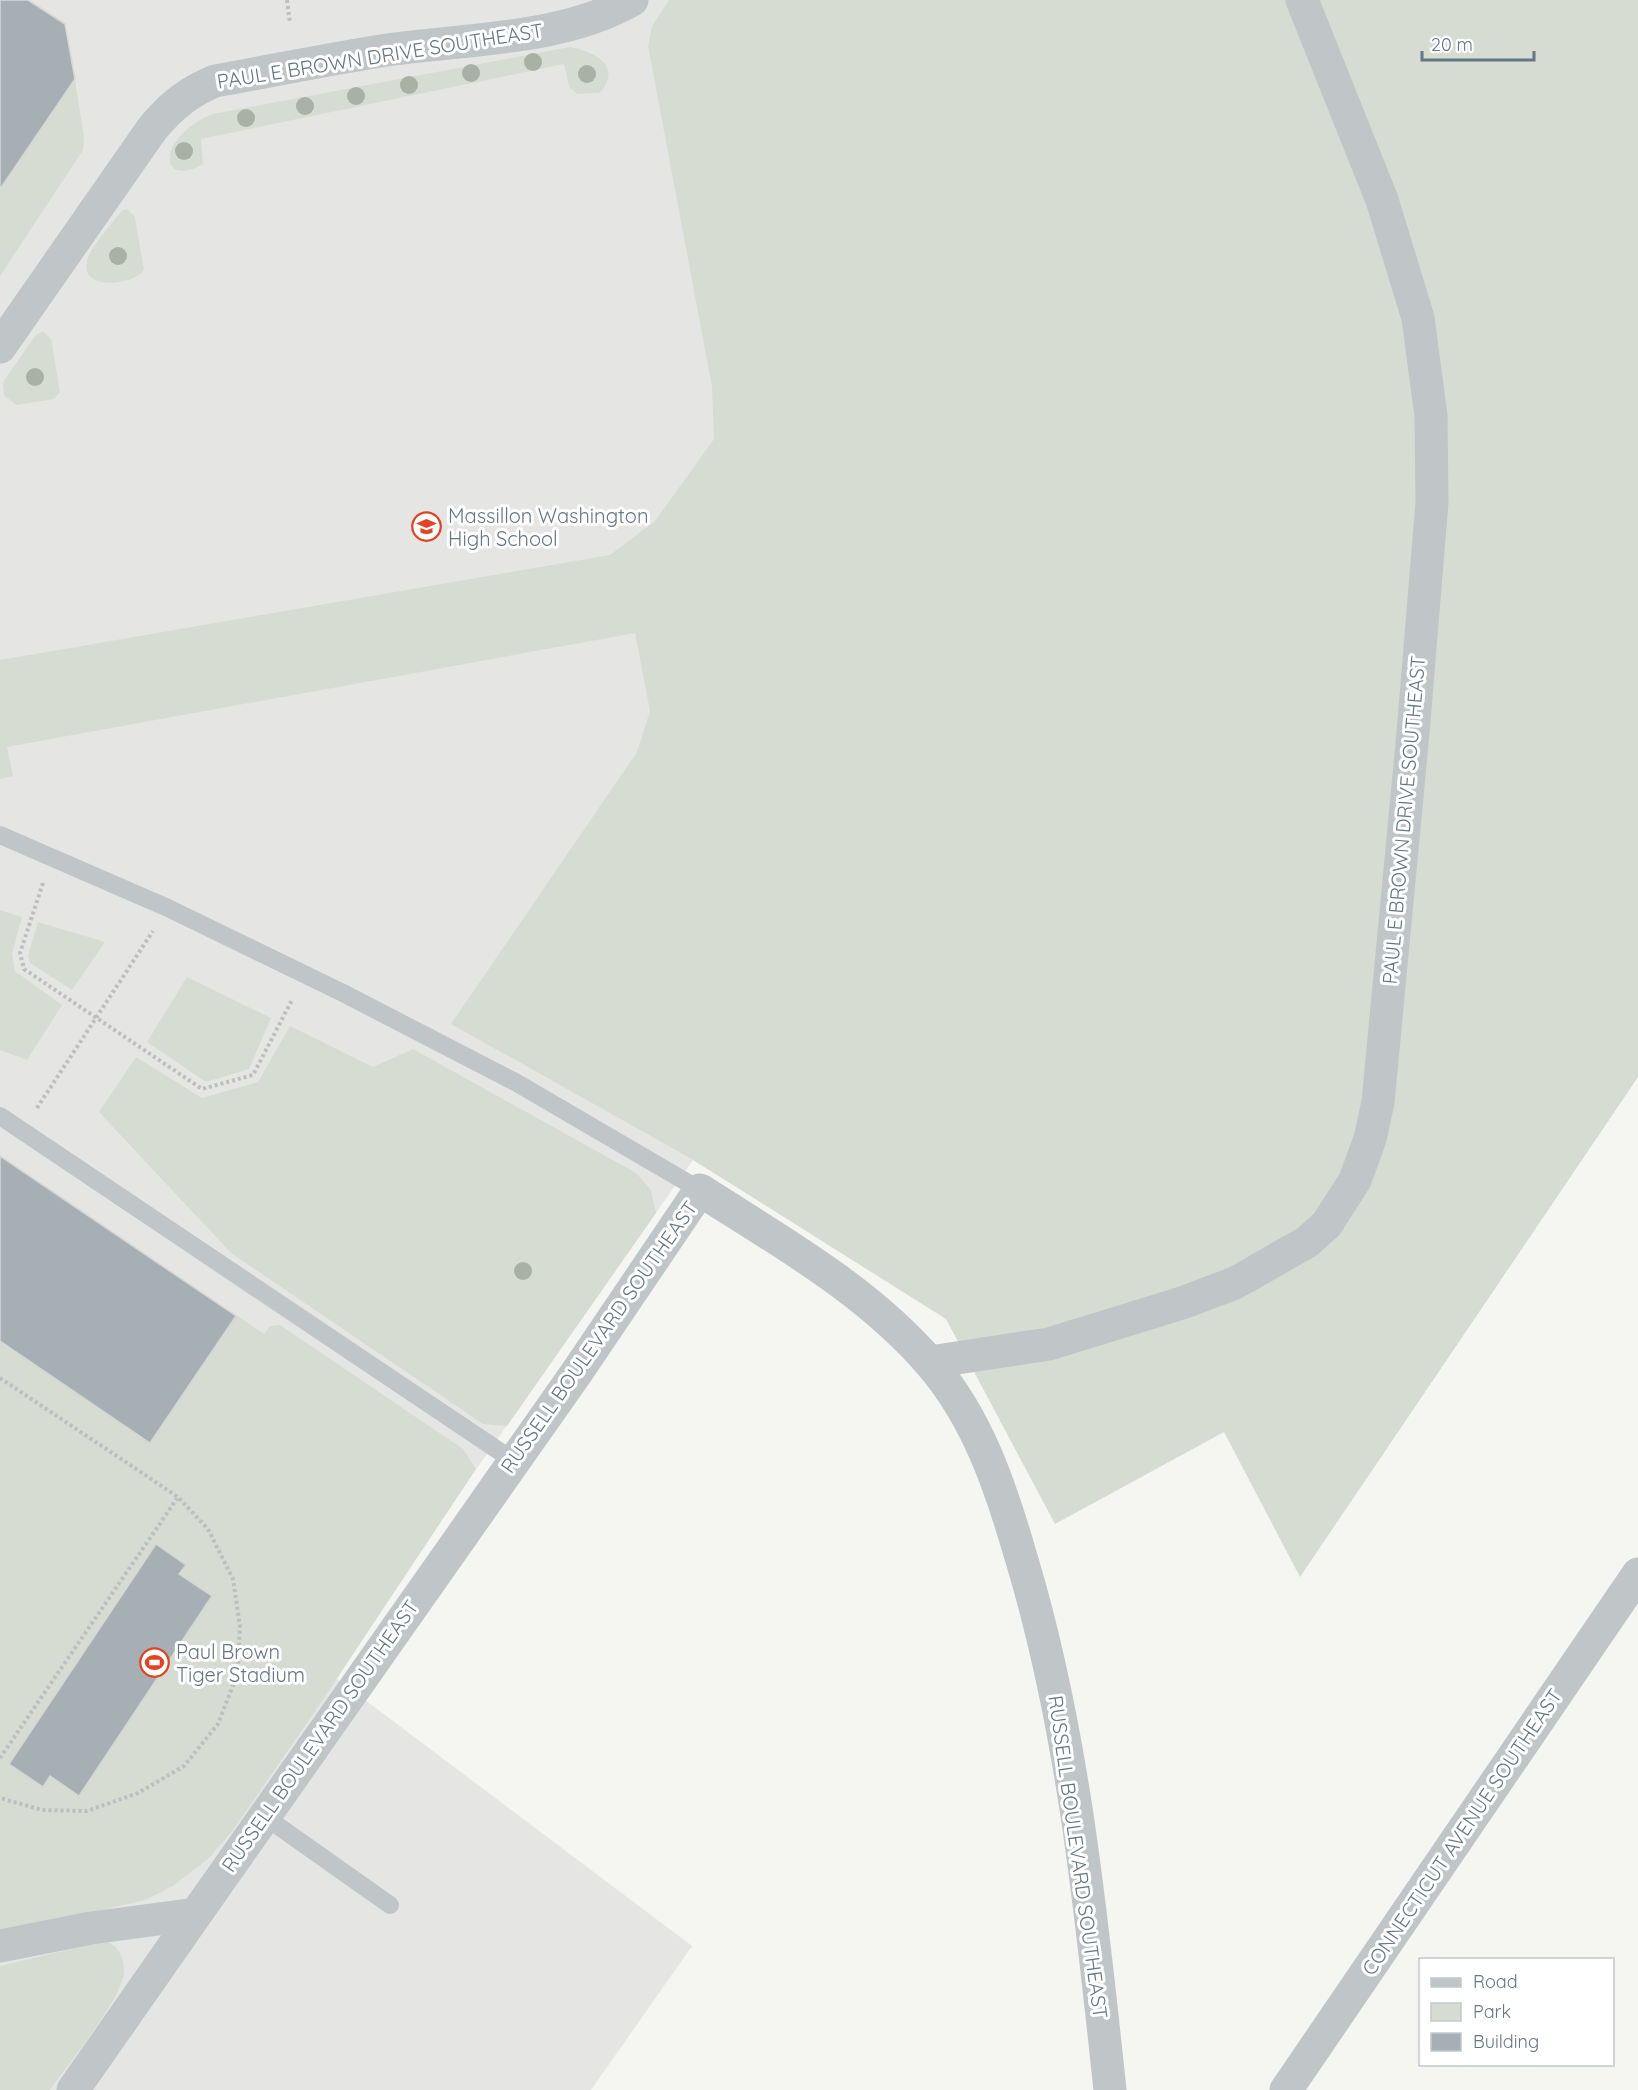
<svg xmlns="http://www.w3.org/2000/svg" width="1638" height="2090" font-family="Quicksand,sans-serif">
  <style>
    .built { fill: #e5e6e4 }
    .green { fill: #d6dcd2 }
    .building { fill: #a6b0b4; stroke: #d6d6d4; stroke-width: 1.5 }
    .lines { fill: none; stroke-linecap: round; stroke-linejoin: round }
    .path { stroke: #bcbec0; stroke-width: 4; stroke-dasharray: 3 3; stroke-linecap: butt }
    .service { stroke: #c0c5c7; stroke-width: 18 }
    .minor { stroke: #c0c5c7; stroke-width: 33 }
    .tree { fill: #a8b1a3 }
    .labels { text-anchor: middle; stroke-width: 6; stroke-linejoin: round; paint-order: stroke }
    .street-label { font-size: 20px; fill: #647782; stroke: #fff }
    .poi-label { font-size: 20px; fill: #647782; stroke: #fff; text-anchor: start }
  </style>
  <rect width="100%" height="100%" fill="#f5f5f1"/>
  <path class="built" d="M0 0H1204L506 1055 693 1160 332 1675 692 1946 591 2090H0Z"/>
  <path class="green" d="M669 0H1638V1077L1300 1577 1224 1432 1055 1524 946 1319 693 1160 451 1024 637 752 650 711 635 633 7 747 13 776 0 779V660L610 555 655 521 714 439 712 387 648 46 652 26Z
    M570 47C595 52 623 65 600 93L577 94 569 87 564 64 201 139 203 164C192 172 166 177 170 154 174 137 197 119 213 114Z
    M75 79 84 138 83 150 0 276V189Z
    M127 209 135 217 144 270C135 285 79 292 87 261 90 247 113 223 122 210Z
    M43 331 51 339 60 392 54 399 16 405 4 395 3 382 35 336Z
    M0 910 22 917 12 954 15 971 62 1005 27 1060 0 1050Z
    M38 922 105 942 72 990 30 963 28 955Z
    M187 977 271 1018 249 1069 206 1082 147 1042Z
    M290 1026 373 1067 413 1049 636 1173 651 1190 656 1213 507 1426 483 1424 231 1253 99 1112 136 1057 202 1098 258 1082Z
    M0 1156 264 1334 270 1326 280 1325 463 1449 476 1469 316 1710 233 1830 209 1858 173 1886 145 1900 0 1934Z
    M105 1941C120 1945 127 1963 123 1978 116 2006 68 2064 50 2090H0V1966Z"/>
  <path class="building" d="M0 0H28L65 24 75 79 0 189Z
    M0 1156 236 1316 150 1443 0 1341Z
    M156 1544 186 1565 179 1574 212 1596 79 1796 50 1776 43 1787 9 1764Z"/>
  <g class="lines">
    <path class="path" d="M287 0 290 23
      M43 883 20 953 24 969 202 1089 253 1075 292 1000
      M37 1108 153 931
      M0 1378 178 1497 208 1529 233 1579 240 1626 237 1675 218 1724 184 1766 138 1793 87 1811 42 1810 0 1798
      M0 1758 178 1497"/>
    <path class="service" d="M0 835 168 908 343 993 517 1083 700 1190
      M0 1116 514 1461
      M264 1816 390 1905"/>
    <path class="minor" d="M0 347 152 129C170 107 188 92 215 81 272 71 329 59 387 50 465 39 563 40 632 0
      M930 1362 1049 1344 1182 1303 1235 1283 1307 1242 1327 1224 1355 1180 1370 1139 1378 1102 1413 733 1432 502 1431 416 1418 318 1382 200 1302 0
      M0 1946 91 1928 196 1914 577 1372 700 1190C781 1242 867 1290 930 1363 978 1418 1001 1488 1021 1557 1073 1729 1091 1911 1110 2090
      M73 2090 196 1914
      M1286 2090 1638 1574"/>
  </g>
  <g class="tree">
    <circle cx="533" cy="62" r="9"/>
    <circle cx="471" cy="73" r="9"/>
    <circle cx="587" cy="74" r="9"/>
    <circle cx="409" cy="85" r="9"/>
    <circle cx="356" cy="96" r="9"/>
    <circle cx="305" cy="106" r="9"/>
    <circle cx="246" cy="118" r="9"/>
    <circle cx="184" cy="151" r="9"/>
    <circle cx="118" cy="256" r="9"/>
    <circle cx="35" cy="377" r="9"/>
    <circle cx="523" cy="1271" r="9"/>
  </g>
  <defs>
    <symbol id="school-ring" viewBox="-11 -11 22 22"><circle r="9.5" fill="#fff" stroke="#e34223" stroke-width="1.5"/><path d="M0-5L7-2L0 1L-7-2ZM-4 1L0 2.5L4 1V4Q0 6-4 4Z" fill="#e34223"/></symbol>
    <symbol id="stadium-ring" viewBox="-11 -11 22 22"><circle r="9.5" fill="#fff" stroke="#e34223" stroke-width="1.5"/><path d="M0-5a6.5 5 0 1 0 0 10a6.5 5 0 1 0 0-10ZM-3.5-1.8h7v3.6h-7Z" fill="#e34223"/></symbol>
  </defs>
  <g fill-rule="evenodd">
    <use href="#school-ring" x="410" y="510" width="33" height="33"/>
    <use href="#stadium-ring" x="138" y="1646" width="33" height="33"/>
  </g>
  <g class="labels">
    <g class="street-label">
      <text transform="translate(380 56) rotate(-9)" y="7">PAUL E BROWN DRIVE SOUTHEAST</text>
      <text transform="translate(1404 820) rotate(-85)" y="7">PAUL E BROWN DRIVE SOUTHEAST</text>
      <text transform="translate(599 1337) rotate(-55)" y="7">RUSSELL BOULEVARD SOUTHEAST</text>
      <text transform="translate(320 1736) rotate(-55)" y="7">RUSSELL BOULEVARD SOUTHEAST</text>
      <text transform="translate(1462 1832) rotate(-56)" y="7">CONNECTICUT AVENUE SOUTHEAST</text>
      <text transform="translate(1078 1857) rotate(82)" y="7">RUSSELL BOULEVARD SOUTHEAST</text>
    </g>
    <g class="poi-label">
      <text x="448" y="523">Massillon Washington<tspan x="448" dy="23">High School</tspan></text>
      <text x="176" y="1659">Paul Brown<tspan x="176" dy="23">Tiger Stadium</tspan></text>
    </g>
  </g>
  <rect x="1419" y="1958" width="195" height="108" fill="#ffffff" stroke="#c1c9cd" stroke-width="1.5"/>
  <rect x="1431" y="1978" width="30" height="9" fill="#c0c5c7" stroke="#c1c9cd" stroke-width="1.5"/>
  <text x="1473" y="1988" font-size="18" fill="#647782">Road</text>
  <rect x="1431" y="2003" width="30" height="18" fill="#d6dcd2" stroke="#c1c9cd" stroke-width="1.5"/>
  <text x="1473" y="2018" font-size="18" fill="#647782">Park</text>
  <rect x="1431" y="2033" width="30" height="18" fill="#a6b0b4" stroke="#c1c9cd" stroke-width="1.5"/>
  <text x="1473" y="2048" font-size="18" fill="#647782">Building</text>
  <path d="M1422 51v9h112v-9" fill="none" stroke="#647782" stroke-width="3"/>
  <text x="1431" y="51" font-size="18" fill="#647782" stroke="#ffffff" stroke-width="4.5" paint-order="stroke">20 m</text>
</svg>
